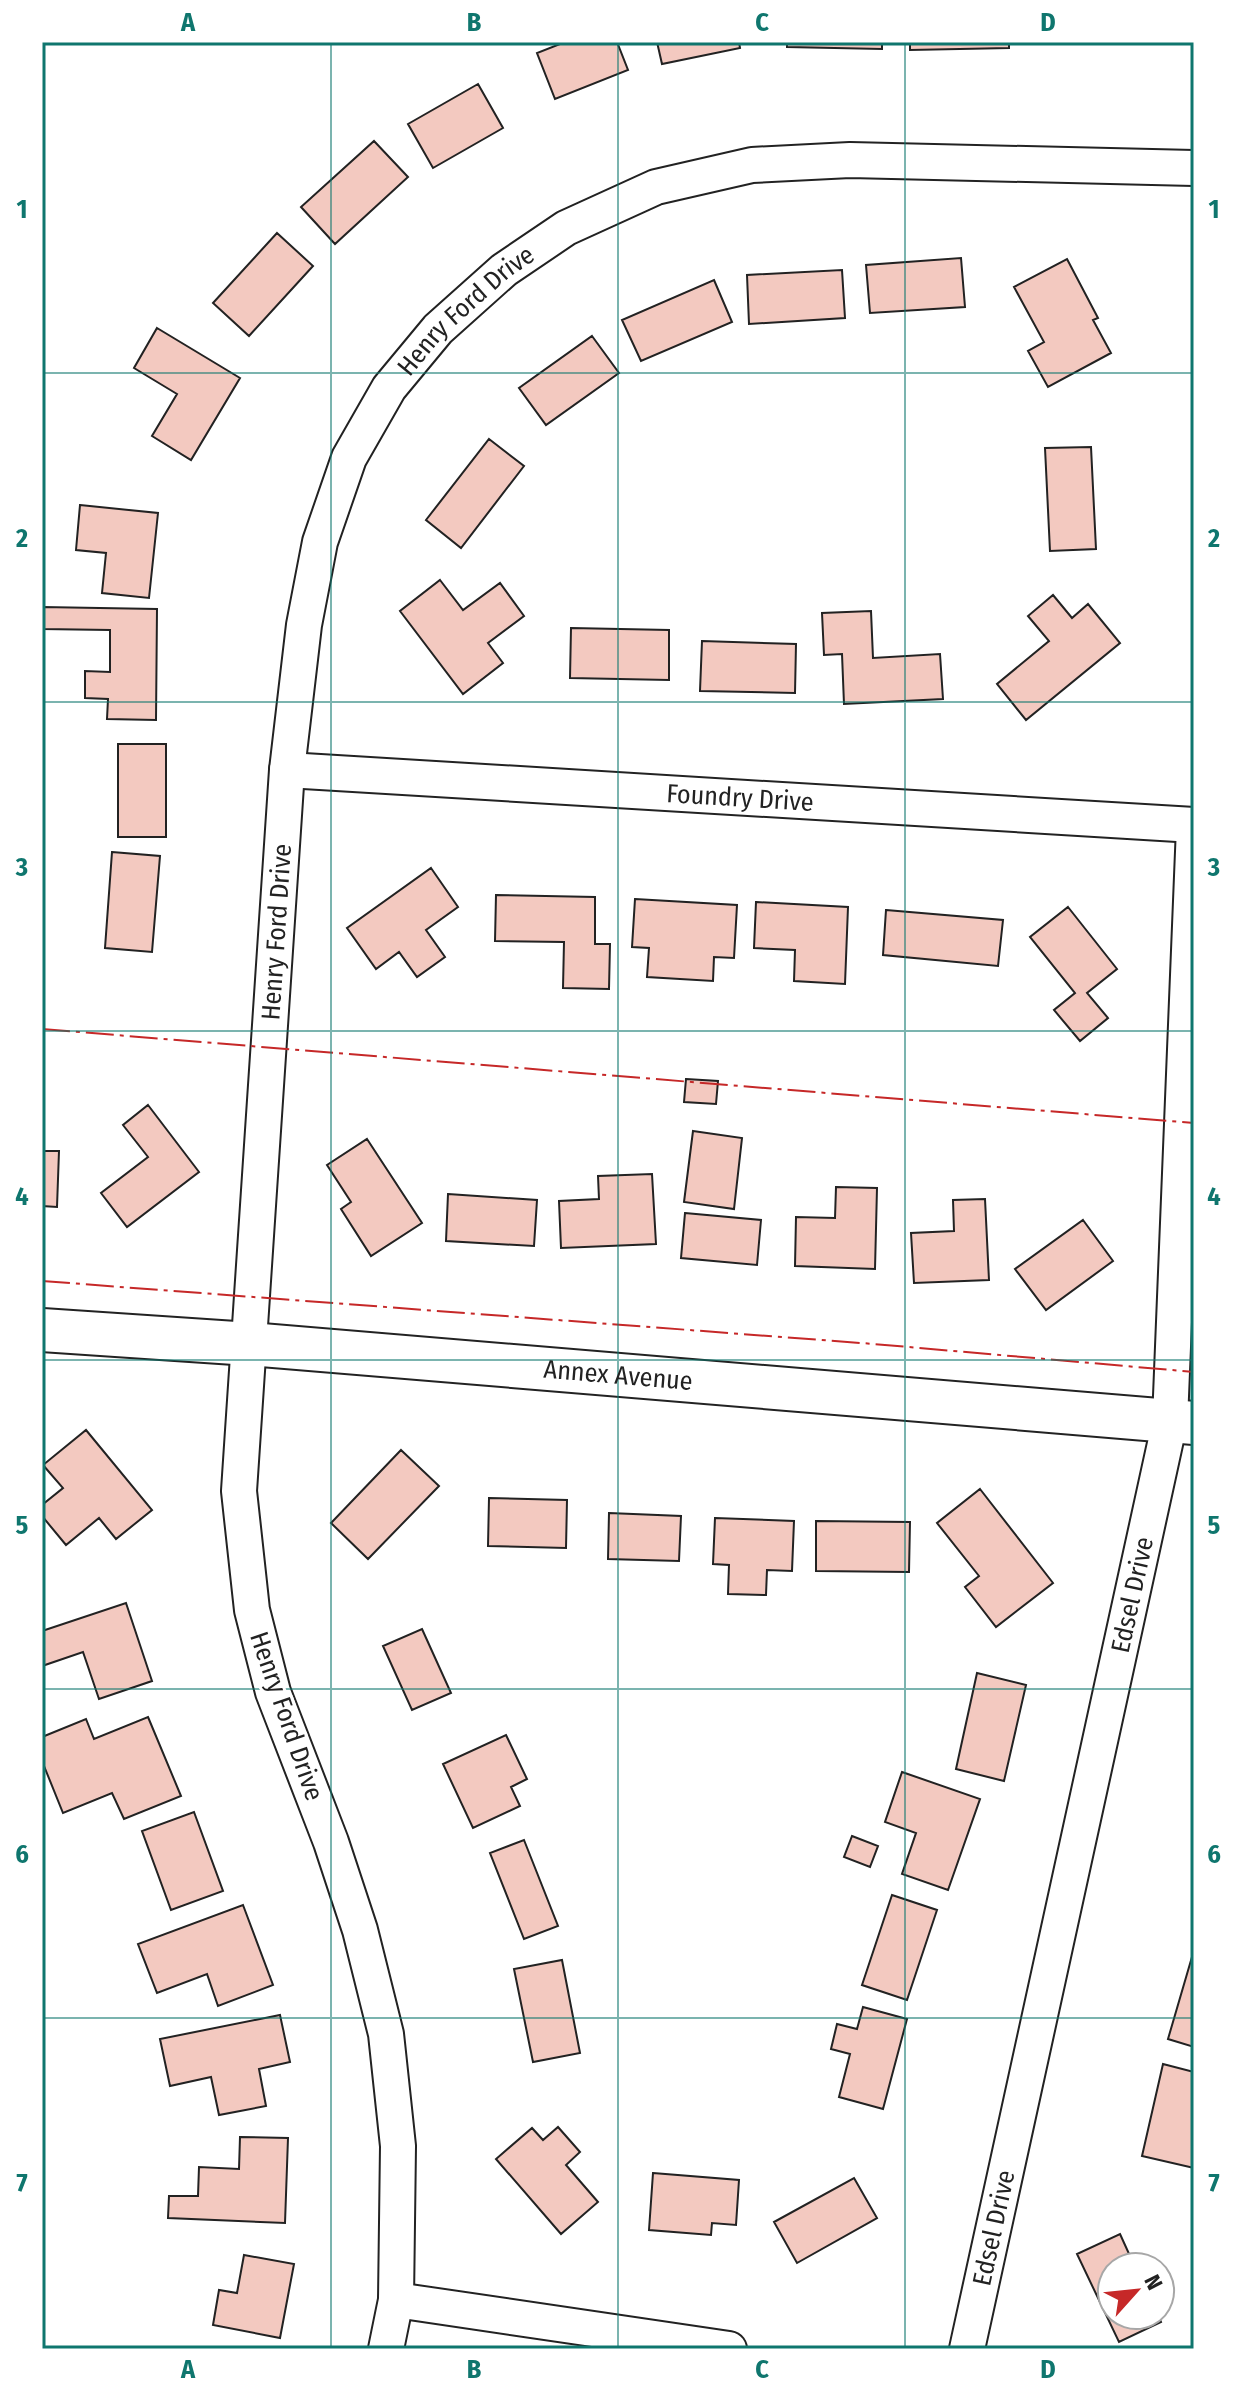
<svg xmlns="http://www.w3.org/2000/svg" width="1236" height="2391" font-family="'Fira Sans Condensed',sans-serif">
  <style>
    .building { fill: #f3c9c0; stroke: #222; stroke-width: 2 }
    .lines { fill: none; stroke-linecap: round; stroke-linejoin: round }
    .minor-casing { stroke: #222; stroke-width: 38 }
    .tertiary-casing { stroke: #222; stroke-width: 46 }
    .minor { stroke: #fff; stroke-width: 34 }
    .tertiary { stroke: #fff; stroke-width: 42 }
    .power { stroke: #c62828; stroke-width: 2; stroke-dasharray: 28 6 4 6; stroke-linecap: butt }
    .grid { fill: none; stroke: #0f766e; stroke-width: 2; stroke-opacity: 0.55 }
    .labels { text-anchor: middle; stroke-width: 6; stroke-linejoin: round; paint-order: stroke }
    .street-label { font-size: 26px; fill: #222; stroke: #fff }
    .neatline { fill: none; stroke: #0f766e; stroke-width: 3 }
    .grid-label { font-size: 26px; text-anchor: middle; font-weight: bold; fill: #0f766e }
  </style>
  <rect width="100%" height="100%" fill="#fff"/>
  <path class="building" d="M565 42H617L628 70 555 99 537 53Z
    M657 42H739L740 48 662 64Z
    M787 42H882V49L787 47Z
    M910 42H1009V48L910 50Z
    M478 84 503 128 433 168 408 124Z
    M374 141 408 177 335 244 301 207Z
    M277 233 313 266 249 336 213 303Z
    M961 258 965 307 870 313 866 265Z
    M1067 259 1098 318 1093 320 1111 353 1048 387 1028 351 1044 342 1014 287Z
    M842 270 845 318 749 324 747 275Z
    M714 280 732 322 641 361 622 320Z
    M157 328 240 378 191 460 152 436 177 394 134 368Z
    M592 336 619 373 546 425 519 388Z
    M489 439 524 466 461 548 426 520Z
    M1091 447 1096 549 1050 551 1045 448Z
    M80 505 158 513 149 598 102 593 106 553 76 550Z
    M440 580 463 610 500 583 524 616 488 643 503 663 463 694 400 611Z
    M1053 595 1072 618 1088 604 1120 643 1026 720 997 684 1049 641 1028 616Z
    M42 607 157 609 156 720 107 719 108 699 85 698V671L110 672V630L42 629Z
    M871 611 873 658 940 654 943 699 844 704 842 654 824 655 822 613Z
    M571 628 669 630V680L570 678Z
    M702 641 796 644 795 693 700 691Z
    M118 744H166V837H118Z
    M112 852 160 856 152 952 105 948Z
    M431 868 458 907 426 930 445 957 417 977 399 952 376 969 347 928Z
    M496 895 595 897V944H610L609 989 563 988 564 942 495 941Z
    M635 899 737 905 734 958 714 957 713 981 647 977 649 948 632 947Z
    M756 902 848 907 845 984 794 981 795 950 754 948Z
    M1068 907 1117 969 1087 993 1108 1018 1080 1041 1054 1010 1075 993 1030 937Z
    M886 910 1003 920 998 966 883 955Z
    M686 1079 718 1081 716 1104 684 1102Z
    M148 1105 199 1172 127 1227 101 1193 148 1157 123 1125Z
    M693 1131 742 1138 734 1209 684 1202Z
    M367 1139 422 1223 371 1256 341 1209 351 1202 327 1165Z
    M42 1151H59L57 1207 42 1206Z
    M652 1174 656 1244 561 1248 559 1201 599 1199 598 1176Z
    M836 1187 877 1188 875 1269 795 1266 796 1217 835 1218Z
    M448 1194 537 1200 534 1246 446 1241Z
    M985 1199 989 1280 914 1283 911 1233 954 1231 953 1200Z
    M685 1213 761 1220 757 1265 681 1258Z
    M1083 1220 1113 1261 1046 1310 1015 1269Z
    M86 1430 152 1510 116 1539 99 1518 66 1545 42 1516V1505L63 1488 43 1465Z
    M401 1450 439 1486 368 1559 331 1523Z
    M980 1489 1053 1583 996 1627 965 1587 979 1576 937 1523Z
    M489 1498 567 1500 566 1548 488 1546Z
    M609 1513 681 1516 679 1561 608 1559Z
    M715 1518 794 1521 792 1571 767 1570 766 1595 728 1594 729 1565 713 1564Z
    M816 1521 910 1522 909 1572 816 1571Z
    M126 1603 152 1681 99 1699 83 1652 42 1666V1631Z
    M422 1629 451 1693 412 1710 383 1646Z
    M977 1673 1026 1685 1004 1781 956 1769Z
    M148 1717 181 1796 124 1819 112 1793 63 1813 42 1761V1737L86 1719 94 1739Z
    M506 1735 527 1779 511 1787 520 1806 473 1828 443 1764Z
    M902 1772 980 1799 948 1890 902 1874 916 1833 885 1822Z
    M194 1812 223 1891 171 1910 142 1831Z
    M852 1836 878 1846 870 1867 844 1857Z
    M524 1840 558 1926 524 1939 490 1853Z
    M892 1895 937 1910 907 2000 862 1985Z
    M243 1905 273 1985 218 2006 207 1974 157 1993 138 1944Z
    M1194 1950V2047L1168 2039Z
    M562 1960 580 2053 533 2062 514 1969Z
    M863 2007 907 2019 883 2109 839 2097 850 2054 831 2049 837 2024 857 2029Z
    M280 2015 290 2062 259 2069 266 2106 219 2115 211 2077 170 2086 160 2039Z
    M1163 2064 1194 2072V2168L1142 2156Z
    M558 2127 580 2152 566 2165 598 2202 561 2234 496 2159 532 2128 543 2140Z
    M240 2137 288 2138 285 2223 168 2218 169 2196H198L199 2167 239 2169Z
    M653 2173 739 2180 736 2225 712 2223 711 2235 649 2230Z
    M854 2178 877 2218 797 2263 774 2222Z
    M1120 2234 1135 2267H1112V2315H1158L1161 2322 1119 2342 1077 2254Z
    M244 2255 294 2264 280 2338 213 2325 219 2290 237 2293Z"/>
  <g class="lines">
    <defs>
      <g id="minor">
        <path id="s1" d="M287 770 1194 825"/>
        <path d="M396 2300 729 2349"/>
        <path id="s2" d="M386 2349 396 2300 398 2146 386 2034 360 1930 331 1842 273 1692 252 1610 239 1491 287 770 304 625 320 542 349 458 389 388 438 329 504 270 566 228 656 187 752 165 850 160 1194 168"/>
        <path id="s3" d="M967 2349 1170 1421 1194 827"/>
      </g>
      <g id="tertiary">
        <path id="s4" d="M42 1330 250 1344 1194 1423"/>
      </g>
    </defs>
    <use href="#minor" class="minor-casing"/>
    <use href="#tertiary" class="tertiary-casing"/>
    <use href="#minor" class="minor"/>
    <use href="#tertiary" class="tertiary"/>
    <path class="power" d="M42 1029 1194 1123
      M42 1281 874 1344 1194 1372"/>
  </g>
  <path class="grid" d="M331 42V2349M618 42V2349M905 42V2349M42 373H1194M42 702H1194M42 1031H1194M42 1360H1194M42 1689H1194M42 2018H1194"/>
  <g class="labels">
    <g class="street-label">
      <text dy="9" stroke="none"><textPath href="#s2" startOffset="2114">Henry Ford Drive</textPath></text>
      <text dy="9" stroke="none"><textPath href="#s1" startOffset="454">Foundry Drive</textPath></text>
      <text dy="9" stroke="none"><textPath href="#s2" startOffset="1442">Henry Ford Drive</textPath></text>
      <text dy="9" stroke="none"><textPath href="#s4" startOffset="578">Annex Avenue</textPath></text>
      <text dy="9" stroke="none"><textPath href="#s3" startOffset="772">Edsel Drive</textPath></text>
      <text transform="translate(287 1716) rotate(71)" y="9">Henry Ford Drive</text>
      <text dy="9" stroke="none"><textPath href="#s3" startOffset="124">Edsel Drive</textPath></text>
    </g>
  </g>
  <rect width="1236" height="2391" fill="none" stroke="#ffffff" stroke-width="88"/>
  <g transform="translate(1136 2291) rotate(63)"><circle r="38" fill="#ffffff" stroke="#a7a7a7" stroke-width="2"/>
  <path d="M0-6L14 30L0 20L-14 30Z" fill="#c62828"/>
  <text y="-12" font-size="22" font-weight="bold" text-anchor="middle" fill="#222222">N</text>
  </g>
  <rect x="44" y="44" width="1148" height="2303" class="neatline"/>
  <g class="grid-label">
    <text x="188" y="31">A</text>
    <text x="474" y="31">B</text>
    <text x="762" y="31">C</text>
    <text x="1048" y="31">D</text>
    <text x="22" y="218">1</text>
    <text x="1214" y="218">1</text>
    <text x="22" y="547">2</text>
    <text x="1214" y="547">2</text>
    <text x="22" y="876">3</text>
    <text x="1214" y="876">3</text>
    <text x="22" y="1205">4</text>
    <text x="1214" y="1205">4</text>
    <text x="22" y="1534">5</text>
    <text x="1214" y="1534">5</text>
    <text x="22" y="1863">6</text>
    <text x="1214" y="1863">6</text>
    <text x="22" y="2192">7</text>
    <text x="1214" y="2192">7</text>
    <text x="188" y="2378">A</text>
    <text x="474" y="2378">B</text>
    <text x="762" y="2378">C</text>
    <text x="1048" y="2378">D</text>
  </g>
</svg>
